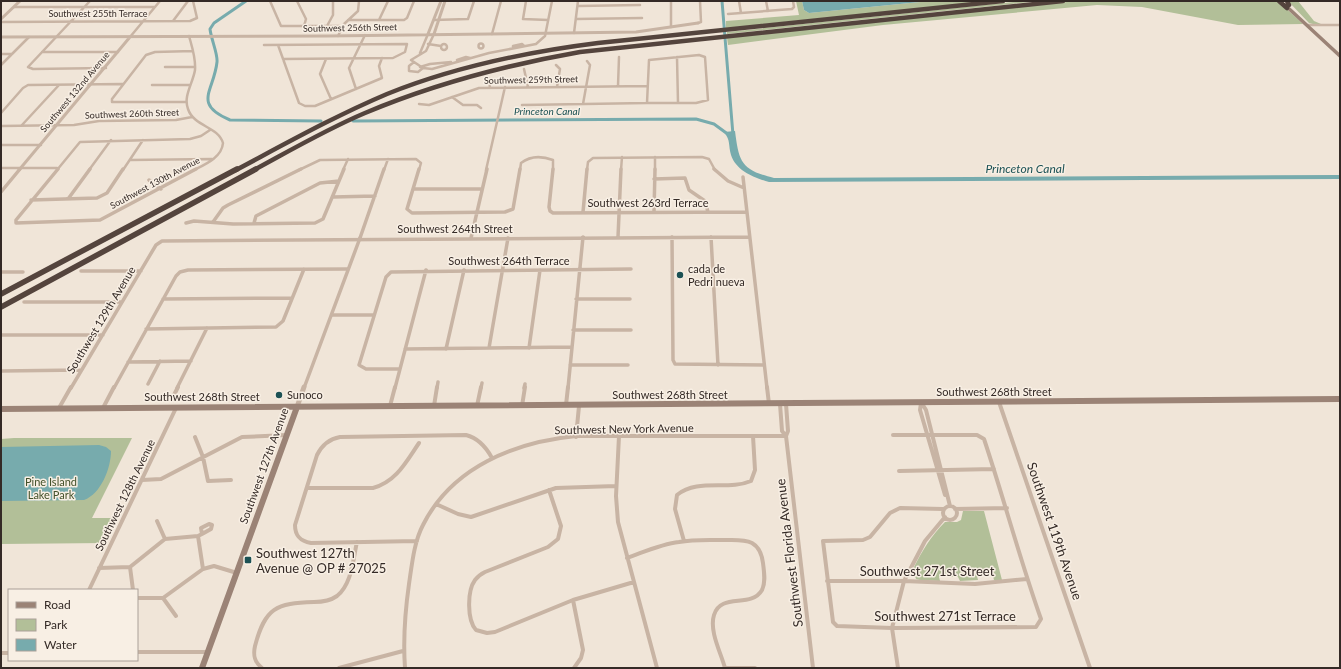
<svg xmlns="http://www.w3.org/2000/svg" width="1341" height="669" font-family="Lato,sans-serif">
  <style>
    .green { fill: #b2bf98 }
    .water { fill: #77abad }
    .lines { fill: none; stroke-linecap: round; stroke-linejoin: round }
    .canal { stroke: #77abad; stroke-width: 3 }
    .minor-far2 { stroke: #c8b4a4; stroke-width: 2.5 }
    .minor-far1 { stroke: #c8b4a4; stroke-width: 3.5 }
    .minor { stroke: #c8b4a4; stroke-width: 4 }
    .tertiary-far2 { stroke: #c8b4a4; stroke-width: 3 }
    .tertiary-far1 { stroke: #c8b4a4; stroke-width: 3.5 }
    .tertiary { stroke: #c8b4a4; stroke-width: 5 }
    .secondary-far1 { stroke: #9b8376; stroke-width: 3.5 }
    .secondary { stroke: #9b8376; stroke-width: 6 }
    .motorway-far1 { stroke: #54443d; stroke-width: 4.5 }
    .motorway { stroke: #54443d; stroke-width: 5.5 }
    .poi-dot { fill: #1c5154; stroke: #f8efe4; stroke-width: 1.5 }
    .labels { text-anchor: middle; stroke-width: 3; stroke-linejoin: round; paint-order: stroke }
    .far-street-label { font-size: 9px; fill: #342a26; stroke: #f8efe4 }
    .far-water-label { font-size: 10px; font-style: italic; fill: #1c5154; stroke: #f8efe4 }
    .street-label { font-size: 11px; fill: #342a26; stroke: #f8efe4 }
    .poi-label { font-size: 11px; fill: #342a26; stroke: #f8efe4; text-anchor: start }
    .park-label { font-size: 11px; fill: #43512a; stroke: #f8efe4 }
    .water-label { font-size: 12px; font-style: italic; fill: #1c5154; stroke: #f8efe4 }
    .near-street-label { font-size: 13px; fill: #342a26; stroke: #f8efe4 }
    .near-poi-label { font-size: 13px; fill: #342a26; stroke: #f8efe4; text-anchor: start }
  </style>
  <rect width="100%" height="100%" fill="#f0e5d8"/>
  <path class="green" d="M796 1H802L804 10 809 13 930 1H991L726 28V21L799 15Z
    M1023 1H1040L727 34V32Z
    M1076 1H1278L1303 24 1238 25 1142 7 1097 5 883 25 728 45 727 38Z
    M1288 1H1298L1314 21 1321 24H1313L1309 23Z
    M14 438H132L92 518H118L106 543 1 544V439Z
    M963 511H984L1002 580H994L993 576H977L978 580 960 581 958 577H939L940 581 920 580 916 579 913 569C922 551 931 536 945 522H957L961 520Z"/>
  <path class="water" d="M802 1H930L809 13 804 10Z
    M735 131C739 162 741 170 774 178L1340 175V179L769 182C755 178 736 171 731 155 728 145 731 141 724 132Z
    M99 445 106 447 111 451C111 468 101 494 84 500L1 501V447Z"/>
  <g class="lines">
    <path class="canal" d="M246 1 214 23 210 29C211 39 218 54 217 62 214 91 192 104 230 120L321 121
      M722 1 733 135
      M353 121 696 119 714 124 729 135"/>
    <path class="minor-far2" d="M90 1 28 67 33 69 106 68
      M270 1 281 26H339
      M297 1 306 19 304 26
      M526 1 523 19 548 20
      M671 1V27
      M739 1 741 13
      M766 1 768 11
      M578 6 640 5
      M14 7H155
      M728 14 792 9 794 7 793 1
      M576 19 642 18
      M348 20H404L407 18 414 1
      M379 20 388 1
      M434 20 468 19 474 1
      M173 21 188 1
      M1 22 190 21 197 18 193 1
      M698 23 701 22 700 1
      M1308 25H1340
      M327 26 333 15V1
      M574 33 578 1
      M434 34 426 51 411 60 423 68 432 69 489 53 536 44 545 36 552 1
      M492 34 501 1
      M189 36C192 47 196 58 195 70 193 83 183 96 188 109 194 127 218 126 223 143 222 157 206 164 194 170
      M338 36 344 24 358 11 359 1
      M130 37 160 1
      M478.5 46a2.5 2.5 0 1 1 5 0a2.5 2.5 0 1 1-5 0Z
      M428 44 441 46
      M441 47a3 3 0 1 1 6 0a3 3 0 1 1-6 0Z
      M264 45 407 44 405 52 393 58 283 59
      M278 45 299 103 305 106H315L382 78 379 66 382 58
      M513 48V46L522 44 524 46
      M42 52H118
      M420 53 428 34
      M1 54H12
      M699 55 705 57 708 100 696 103H647L649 60Z
      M677 57 678 103
      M326 59 320 74 331 99
      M457 60 466 57 470 58
      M414 62 409 66V71L418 72 423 68
      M1 65 29 37
      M556 65 560 69 557 87
      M165 67H195
      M420 67 430 64 451 62
      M524 69 528 87
      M489 78 490 88
      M152 85H190
      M618 86 619 57
      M356 89 349 68 365 35
      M452 97 463 105H477L481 108
      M185 102H112V99L146 55 155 52 193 51
      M419 104 429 105 479 88 647 86
      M583 104 590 65 587 61
      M522 105 647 103
      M1 113 23 88 28 85 123 84
      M22 125 59 85
      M1 126 74 125 99 121 176 120 192 117
      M1 145H41
      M130 160 212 159
      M1 168H57
      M57 170 80 142 190 139 201 136 210 130
      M89 170 111 140
      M123 170 143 140
      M299 170 320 160 416 159 421 163 419 170
      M343 170 348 159
      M384 170 388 159
      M486 170 505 87
      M520 170 521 163C530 156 542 156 553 160V170
      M587 170 588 162 593 158 702 157 709 159 715 170
      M621 170 622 157
      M655 170V157"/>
    <path class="minor-far1" d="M58 169 16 220V223L100 220 196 169
      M419 169 407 209 412 213 505 212 513 209 520 169
      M553 169 549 207 550 211 553 213 747 212
      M714 169 728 181 744 188
      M743 177 767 388
      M654 179 685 178 689 190 705 201 708 212
      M149 180 161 189
      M413 189H481
      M333 197 375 196
      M68 199 90 169
      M31 200 97 198 107 193 123 169
      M583 212 587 169
      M654 212 655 169
      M213 222 223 208 228 205 301 169
      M186 223 194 221 233 224 315 223 323 219 344 169
      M254 223 256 216 320 183 339 181
      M618 237 621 169
      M672 237 673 360 675 364 764 365
      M711 237 718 365
      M360 238 384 169
      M471 238 487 169
      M81 271H141
      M1 272H23
      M163 299 292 298
      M576 299H630
      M24 302H122
      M332 315H374
      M146 329 276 327 283 321 304 269
      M573 330H631
      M1 335H103
      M489 348 508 238
      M529 348 540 270
      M405 349 572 347
      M446 349 464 270
      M128 362 191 361
      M570 365H628
      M399 369H366L359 365 386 277 391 272 631 269
      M1 371 81 370
      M148 384 160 361
      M71 388 156 245 162 241 749 237
      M114 388 176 276 180 272 188 270 348 269
      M177 388 207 328
      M395 388 426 270
      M437 388 438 382
      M481 388 482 383
      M524 388 525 384
      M568 388 583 237"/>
    <path class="minor" d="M767 387 769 404
      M173 397 178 387
      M921 402 926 410 950 506
      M999 402 1090 668
      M921 403 920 410 945 495
      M780 404 782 431 786 436
      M786 404 788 431 786 436 813 668
      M566 405 568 387
      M390 406 395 387
      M434 406 437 387
      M477 406 481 387
      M522 406 525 387
      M59 408 71 387
      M103 408 114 387
      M893 435H977L984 439C1004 499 1020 560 1041 619L1036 627 892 628 837 626 833 622 823 541 863 540 870 537 890 513 900 508 943 509
      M619 436 616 496 618 522 657 668
      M195 437 203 457 208 481 231 480
      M576 437 579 406
      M899 471 994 469
      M142 480 161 479 242 437 287 435
      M307 488H373C396 482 406 462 419 443
      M549 490 561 526 558 539 548 547 485 572C481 574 478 576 475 580 467 591 467 620 476 630L487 633 495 632 573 600 634 582
      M436 504 458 514 471 517 556 488 616 486
      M943 513a7 7 0 1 1 14 0a7 7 0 1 1-14 0Z
      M955 509 1007 508
      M157 521 165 539
      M209 524 212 525 211 529 202 534 201 528Z
      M202 534 198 536 203 569
      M417 541 311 543C300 541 295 536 295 525L317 455C322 445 329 439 340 437L466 435C478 438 486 447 492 458
      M684 541 675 509 677 495C698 478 728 491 751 481L755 470 753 436
      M627 558C644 552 661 544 679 542 694 539 710 540 725 540 733 540 744 539 752 543 759 547 762 555 763 563 764 572 766 582 762 590 751 609 721 592 714 615 709 631 721 653 725 668
      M130 567 133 590
      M99 568 130 567 165 539 198 536
      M827 581H904L975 584 1027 579
      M89 590 176 408
      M137 598H163L176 616
      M163 598 203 569 214 566 237 573
      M573 600 583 650 581 658 574 668
      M137 652H208
      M1 653H9
      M262 668C254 662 253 655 255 646 265 608 276 603 314 602 322 602 330 601 337 596 352 584 353 559 357 542
      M339 668 403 651
      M405 668C403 640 405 612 409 584 412 564 414 542 423 525 452 467 515 442 576 436H786
      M724 668H755
      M898 668 892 628 904 581 925 541 945 517"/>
    <path class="tertiary-far2" d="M1 19 20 1
      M428 34 441 1
      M434 34 445 1
      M1 37 326 36 636 32 698 23
      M19 170 130 37"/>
    <path class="tertiary-far1" d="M1 192 20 169
      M304 388 360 238"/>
    <path class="tertiary" d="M297 407 304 387"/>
    <path class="secondary-far1" d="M1285 5 1340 56"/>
    <path class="secondary" d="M1 409 1340 399
      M202 668 297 407"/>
    <path class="motorway-far1" d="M1279 1 1287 8
      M1287 1 1289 5
      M236 170C285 144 335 116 387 94 454 67 526 52 598 43L1003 1
      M254 170C291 150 327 129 365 113 434 84 506 65 580 52L1063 1"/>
    <path class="motorway" d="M1 294 237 169
      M1 307 256 169"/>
  </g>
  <g class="poi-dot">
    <circle cx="680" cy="275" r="4"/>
    <circle cx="279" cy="395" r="4"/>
    <rect x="244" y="556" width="8" height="8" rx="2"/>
  </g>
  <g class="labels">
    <g class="far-street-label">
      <text x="98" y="17">Southwest 255th Terrace</text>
      <text transform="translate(350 28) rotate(-1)" y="3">Southwest 256th Street</text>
      <text transform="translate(531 80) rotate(-1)" y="3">Southwest 259th Street</text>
      <text transform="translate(75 92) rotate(-50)" y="3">Southwest 132nd Avenue</text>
      <text transform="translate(132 114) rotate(-2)" y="3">Southwest 260th Street</text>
      <text transform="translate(155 183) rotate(-28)" y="3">Southwest 130th Avenue</text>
    </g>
    <g class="far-water-label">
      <text x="547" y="115">Princeton Canal</text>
    </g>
    <g class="street-label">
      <text x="648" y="207">Southwest 263rd Terrace</text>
      <text x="455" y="233">Southwest 264th Street</text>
      <text x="509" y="265">Southwest 264th Terrace</text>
      <text transform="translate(101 320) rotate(-59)" y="4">Southwest 129th Avenue</text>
      <text x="994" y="396">Southwest 268th Street</text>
      <text x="670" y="399">Southwest 268th Street</text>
      <text x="202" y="401">Southwest 268th Street</text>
      <text transform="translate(624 429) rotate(-1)" y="4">Southwest New York Avenue</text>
      <text transform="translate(264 466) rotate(-70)" y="4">Southwest 127th Avenue</text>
      <text transform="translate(125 495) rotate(-64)" y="4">Southwest 128th Avenue</text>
    </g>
    <g class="poi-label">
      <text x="688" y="273">cada de<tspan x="688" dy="13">Pedri nueva</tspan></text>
      <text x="287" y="399">Sunoco</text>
    </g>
    <g class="park-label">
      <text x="51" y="486">Pine Island<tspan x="51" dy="13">Lake Park</tspan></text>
    </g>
    <g class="water-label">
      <text x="1025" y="173">Princeton Canal</text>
    </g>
    <g class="near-street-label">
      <text transform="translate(1055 531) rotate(71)" y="5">Southwest 119th Avenue</text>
      <text transform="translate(789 553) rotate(-97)" y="5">Southwest Florida Avenue</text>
      <text x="927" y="576">Southwest 271st Street</text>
      <text x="945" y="621">Southwest 271st Terrace</text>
    </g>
    <g class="near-poi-label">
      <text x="256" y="558">Southwest 127th<tspan x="256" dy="15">Avenue @ OP # 27025</tspan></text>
    </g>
  </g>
  <rect width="1341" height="669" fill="none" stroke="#342a26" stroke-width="4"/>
  <rect x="8" y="589" width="130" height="72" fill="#f8efe4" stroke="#aaa098"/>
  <rect x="16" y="602" width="20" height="6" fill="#9b8376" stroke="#aaa098"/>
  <text x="44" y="609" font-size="12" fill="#342a26">Road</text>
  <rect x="16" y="619" width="20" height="12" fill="#b2bf98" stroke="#aaa098"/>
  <text x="44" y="629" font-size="12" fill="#342a26">Park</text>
  <rect x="16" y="639" width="20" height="12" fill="#77abad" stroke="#aaa098"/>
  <text x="44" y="649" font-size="12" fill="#342a26">Water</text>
</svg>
